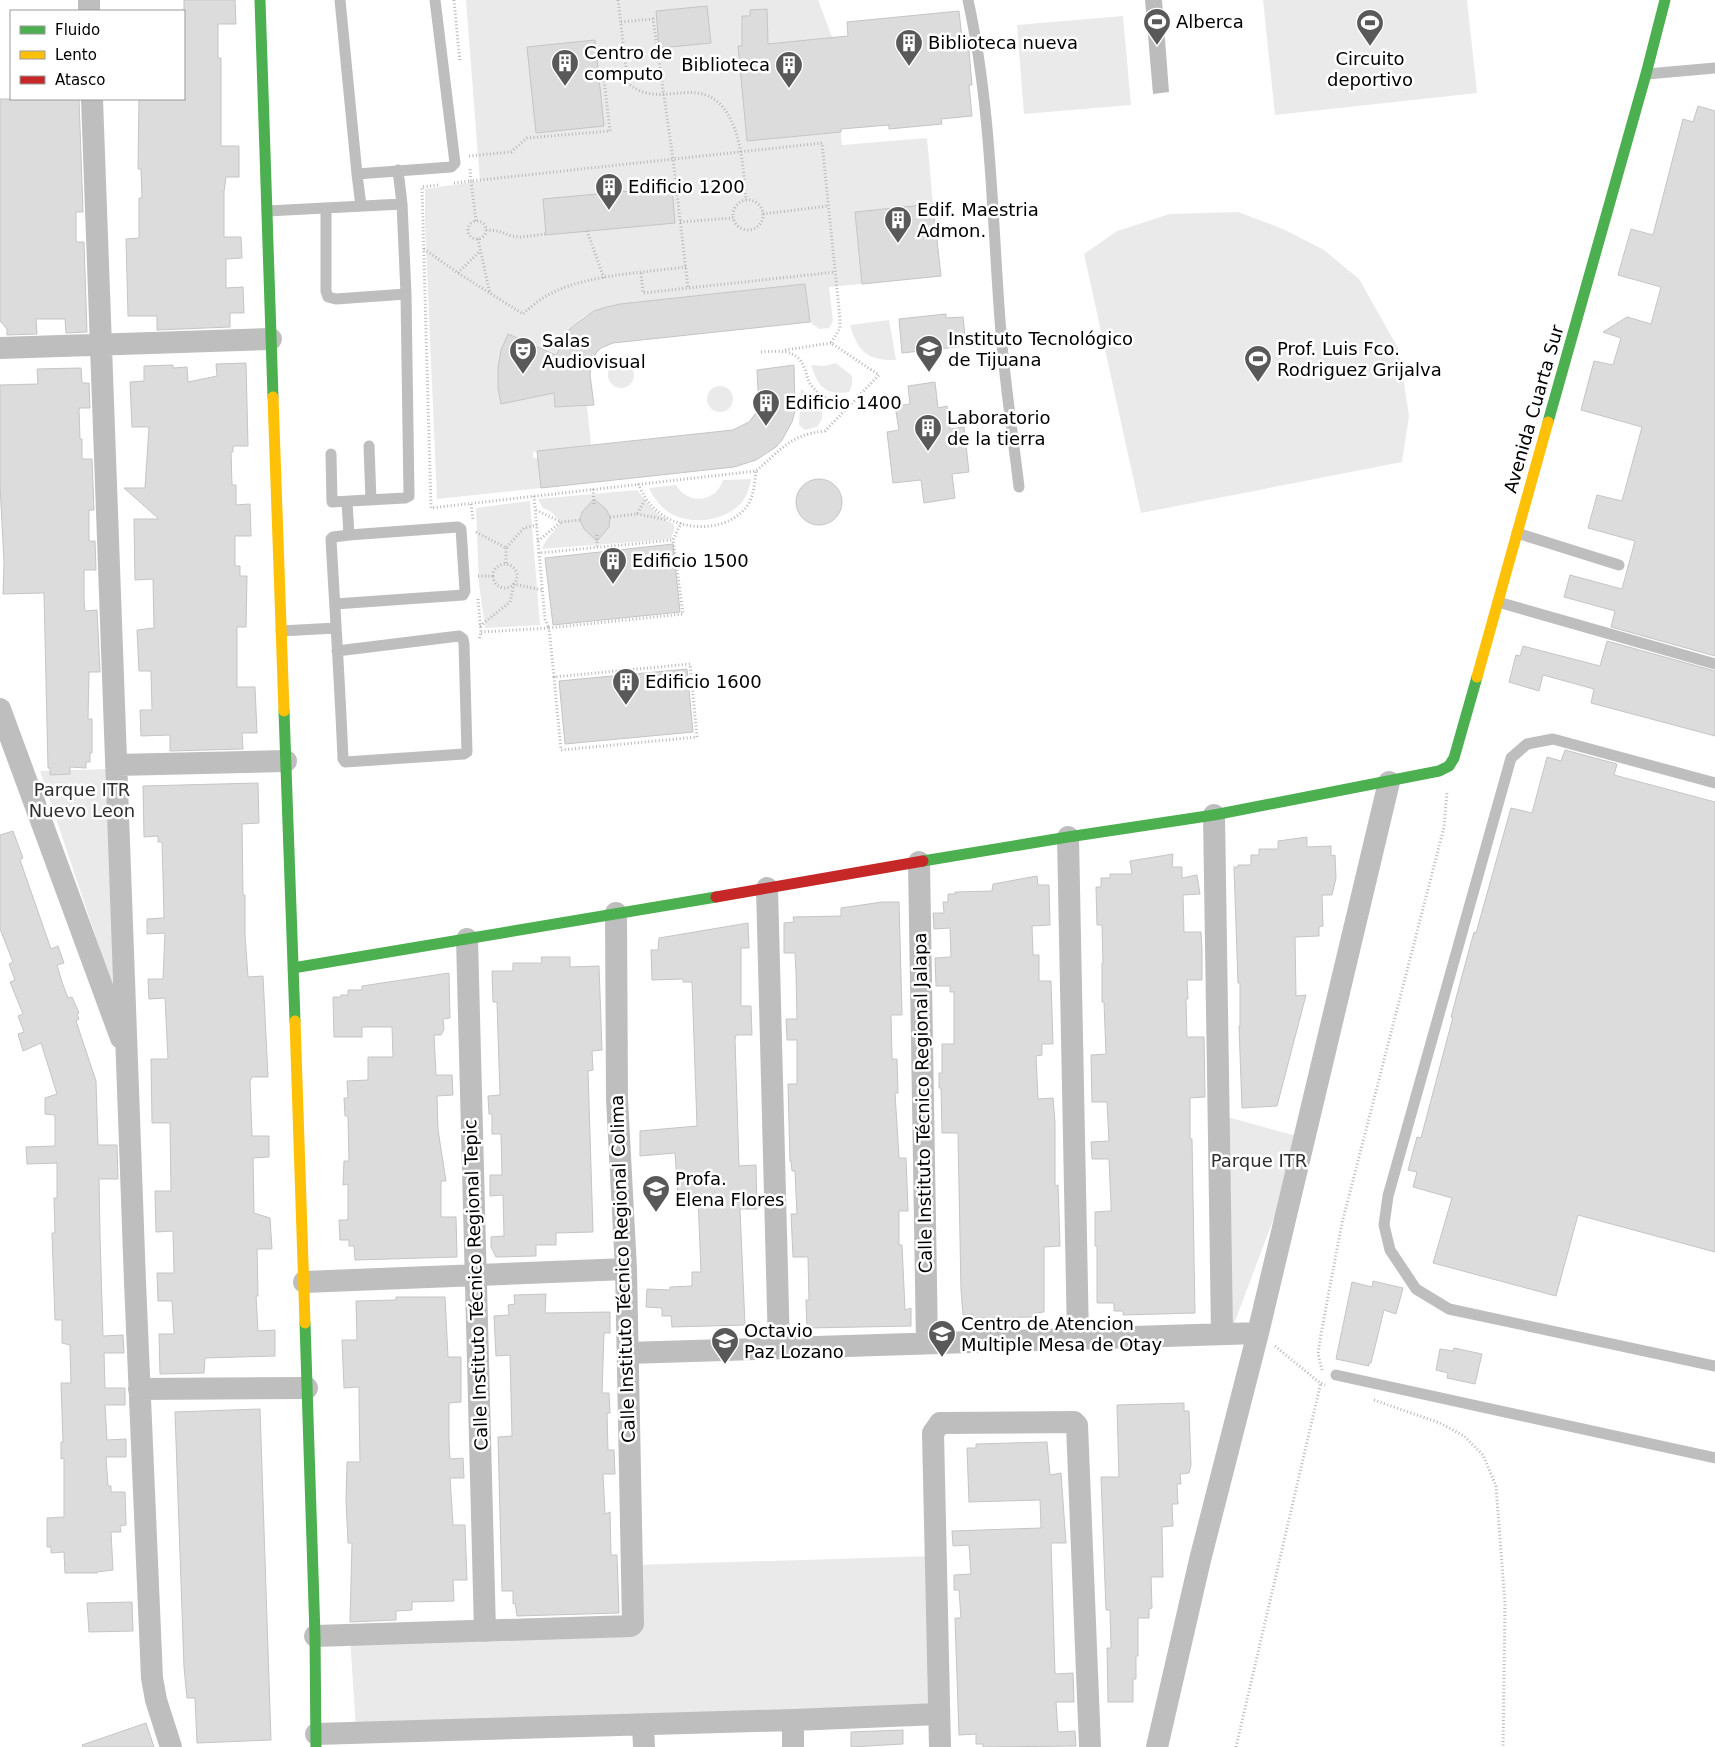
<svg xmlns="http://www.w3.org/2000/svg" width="1715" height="1747" font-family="'DejaVu Sans',sans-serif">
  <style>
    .green { fill: #eaeaea }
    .water { fill: #bcbcbc }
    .building { fill: #dcdcdc; stroke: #c5c5c5 }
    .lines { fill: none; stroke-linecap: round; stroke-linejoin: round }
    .path { stroke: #b8b8b8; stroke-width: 3; stroke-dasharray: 1 2.5; stroke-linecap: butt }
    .lane { stroke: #bebebe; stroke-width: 11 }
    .street { stroke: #bebebe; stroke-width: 22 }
    .fast { stroke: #4caf50; stroke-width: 11 }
    .slow { stroke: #ffc107; stroke-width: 11 }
    .jam { stroke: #c62828; stroke-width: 11 }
    .labels { text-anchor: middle; stroke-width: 5; stroke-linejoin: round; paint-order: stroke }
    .poi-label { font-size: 18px; fill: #000; stroke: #fff; text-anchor: start }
    .street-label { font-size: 18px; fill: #000; stroke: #fff }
    .park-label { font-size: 18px; fill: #2f2f2f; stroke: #fff }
  </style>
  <rect width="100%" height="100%" fill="#fff"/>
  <path class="green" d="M466 0H818L832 37 842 145 927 138 933 204 855 212 862 284 829 287 833 321 829 328 819 329 810 322 805 284 620 304C602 308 581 313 570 330 565 337 562 347 558 355L508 334C496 361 499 375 501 403L554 393 555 407 587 406 591 445 533 452V458H538L541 488 437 499 425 224V189L480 181Z
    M1263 0H1467L1477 93 1275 115Z
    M1123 16 1131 105 1024 114 1017 25Z
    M1238 212 1283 229 1324 250 1359 279 1399 350 1409 416 1402 462 1141 513 1084 254 1117 231 1170 214Z
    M889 320 896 360C868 361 858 352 850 325Z
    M608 375a13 13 0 1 1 26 0a13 13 0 1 1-26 0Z
    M836 363 852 376V385L849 392C825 396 818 386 811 365L824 366Z
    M707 399a13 13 0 1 1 26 0a13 13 0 1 1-26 0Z
    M801 389 822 406V419L817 427 805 430 799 425Z
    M751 479C750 487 747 494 743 501 726 522 690 526 668 512 660 506 653 497 649 488L676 485C687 505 716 503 723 480Z
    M637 490C647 502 657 518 674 524V530L671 539 542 549C546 538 554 532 561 522L550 511 543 508 538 499Z
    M530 501 540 625 485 628 479 584 476 508Z
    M111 769 122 1015 40 771Z
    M1224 1116 1304 1138 1231 1332Z
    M932 1556 936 1713 356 1730 350 1637 635 1629 634 1565Z"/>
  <path class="water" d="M1145 0H1162L1169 92 1153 94Z"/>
  <path class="building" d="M184 0H235L236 24H218V58H221V146H239V177H226L224 192V237H241L242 258 226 259V288L243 287 244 313H230V327L157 330V316H128L126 239 139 238V198H142L141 169H138L139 99H184Z
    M707 6 711 43 659 48 656 11Z
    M767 9 768 44 848 36 847 22 959 11 962 38 968 37V39L972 85H969L972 116 941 119 942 124 889 129V125L841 129V132L747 141 738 46H742V16H750V10Z
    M595 40 604 126 536 133 527 47Z
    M0 99H79L83 212H76V242H84L87 332 66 333 65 319H36L37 334 7 335V329L0 321Z
    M1698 106 1715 111V656L1611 627 1615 611 1564 597 1570 575 1622 589 1635 541 1588 528 1597 495 1622 501 1642 427 1581 410 1594 361 1613 365 1621 338 1603 332 1627 317 1651 324 1661 287 1618 275 1631 229 1653 235 1683 119 1693 122Z
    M672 187 675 223 546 235 543 199Z
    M933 204 941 276 862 284 855 212Z
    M805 284 810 322 613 343 601 348 596 353 591 364 590 375 594 405 555 407 554 393 501 404 498 388V368L501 350 508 334 556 355 570 329 578 322 594 311 607 307 620 304Z
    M946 314V318L963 317 966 346 902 353 899 319Z
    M246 363 248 446H233V452H231L232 485H236V505L250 504 251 536H235V566H240V576H247L246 627H237V687H255L257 733H242L243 749 170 751V735L141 736 140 710H152L151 671H139L137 630 154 628 153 579 135 580 134 519H159L124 488H145L149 427H132L130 382 144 381V366L173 365V368L187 367 188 382 217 376 216 364Z
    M794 365 795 411 792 422 782 440 776 447 756 460 734 467 541 488 537 451 733 430 749 422 759 409 757 370Z
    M81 368 82 383H89L90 408H79L80 439H82V459H92L94 510H89V541H95L96 570H84V600L85 611 97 610 100 672H89L88 719H92V753H90V762H86V768L70 767V774L50 775V768H48L44 593 3 594 4 562 0 485V385L38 384 37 369Z
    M935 382 938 408 947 406 950 429 964 427 969 472 952 474 955 498 924 503 921 480 893 483 887 432 899 430 895 406 910 404 908 386Z
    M796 502a23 23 0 1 1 46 0a23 23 0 1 1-46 0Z
    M594 499 606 509 610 517 609 527 597 541 584 529 580 520 582 512Z
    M673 544 680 612 553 625 545 558Z
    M1607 641 1715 671V736L1591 703 1594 689 1543 675 1539 691 1509 682 1516 655 1520 656 1523 646 1600 666Z
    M687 669 693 732 565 744 559 681Z
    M1565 750 1617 764 1614 775 1715 802V1252L1578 1215 1556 1296 1433 1263 1452 1198 1413 1187 1417 1172 1408 1170 1417 1137 1421 1138 1453 1017H1451L1462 976 1474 932 1476 933 1511 808 1532 813 1547 757 1561 761Z
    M258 783 259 823 242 824 243 895H245V936L248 977 263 976 268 1077H252L250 1081 252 1136H269V1157L253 1158 254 1213 270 1218 272 1249H257L258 1296H256L258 1331 275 1330V1356L205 1358 204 1373 160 1374 159 1334H174L172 1301H158L157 1273H174L173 1231 156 1232 155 1191H171L170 1123H152L151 1059H168L165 998 149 999 148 979H163L165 933 147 934V919L164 918 163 876 162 842H158V836L144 837 143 786Z
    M13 831 23 858 20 860 51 949 58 946 64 963 57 965 62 982 68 998 72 997 79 1013 77 1014 79 1019 76 1021 96 1081 98 1145H117L118 1179H99L100 1236 103 1336 123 1335 124 1353H104L105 1388H125V1405H105L107 1440 126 1439V1457H106L108 1486H111V1492H125L126 1525 120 1526 121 1532H111L113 1570 97 1572V1573H65L64 1552 51 1553V1547H47V1518L64 1517V1458L61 1459V1442H63L61 1383H71L70 1345 62 1343V1320H55L52 1233H55L54 1198H57V1163L27 1164 26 1147 55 1146V1115L45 1114V1098L57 1094 41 1043 23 1051 18 1034 24 1032 18 1016 23 1014 10 982 15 980 9 964 13 962 0 929V835Z
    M1307 837V847L1331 846V856L1335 855 1336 878 1332 895H1322L1323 926 1319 927V936L1295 937 1296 996 1306 995 1277 1106 1242 1108 1239 1026H1240V983H1238L1234 867H1238V865H1251V855H1259V849H1278V841Z
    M1173 854 1172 867H1182V878L1197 875 1200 894 1183 895 1184 932H1201L1202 950V980H1187L1188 999H1186L1187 1037H1204L1205 1097 1190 1098V1139H1192L1195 1313 1123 1315V1311H1114V1303H1097V1246H1095V1212L1111 1211V1204L1109 1159H1092L1091 1142 1109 1141 1107 1102H1092L1091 1055 1106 1054 1104 1002H1102V963H1103L1102 925H1097L1096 887H1101V878H1110V874H1132L1130 861Z
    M1037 876 1038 885H1049L1050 925 1032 926 1033 955H1039V981H1051L1053 1044H1042V1055L1036 1056 1038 1099 1053 1098 1055 1122V1186L1058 1185 1060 1246 1044 1247V1312L1035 1313V1317L973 1318V1314L963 1315 961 1290 958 1133H942L941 1088H939V1073H942V1044H954V992H950V986H936L935 958 951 957 950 928 934 929 933 913H944L943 902H948V894H955V892L992 891 993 884Z
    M882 902H899L902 1015H891L892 1059H897L898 1093H895L899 1158H906L908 1211H899V1245H902L905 1310 911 1308V1326L807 1328 806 1300H809L808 1257H793L791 1214H797L795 1171H792L791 1161H790L788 1084H797V1040H787L786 1019H797L796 972 795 953H784V923L794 922 793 917 841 916V908Z
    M748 923 749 948H741V1006H751L752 1035H736L735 1040 739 1166 756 1165 757 1209H740L745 1325 672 1327 671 1316H662V1308L646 1307 647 1289 670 1290V1287L692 1286V1272H701L698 1197 678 1198 675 1153 640 1156V1131L697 1126 692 982H683V979L652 980 651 950H658L659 938Z
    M541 957H570V967L599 966 602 1050 592 1051 593 1070 588 1071 593 1232 556 1233V1245H536V1256L496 1257 491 1247V1237L504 1236 503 1195 490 1196V1175H502L501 1134H492V1114H489L488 1096 500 1095 497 1002H493L492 971H513V963H542Z
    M449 973 450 1018 443 1019 444 1029 441 1035H434L436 1075H452L453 1095 437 1096 438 1130 446 1181H441V1217H456L457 1257 355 1260 354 1246H349V1240H340L339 1220H348V1184L343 1185 344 1161H349L348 1116H345L344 1098H348L347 1081 368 1080V1057H393L392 1027H362V1037H334L333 997H341V995H348V990H362V986Z
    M1373 1281 1403 1288 1396 1314 1384 1310 1371 1363H1369V1366L1336 1359 1352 1282 1372 1287Z
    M546 1294 545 1313 610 1312V1333H604L602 1393H609L610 1413H607L608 1450H614L615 1474H603L605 1514 610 1512 611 1555H617L619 1613 517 1616 515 1603 513 1604V1591H502L498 1437 512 1436 510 1355 496 1356 494 1316 509 1315 508 1305 515 1304 514 1295Z
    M396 1297H445L448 1357H461V1402L449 1403V1440L450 1459 463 1458 464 1478H450L453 1525H465L467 1580H453L454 1601 412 1602V1610L396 1611V1620L350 1622 352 1543H348L346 1500 347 1462H360L359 1403V1387L344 1388 342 1340H357L356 1301 396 1300Z
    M1454 1348 1482 1354 1475 1384 1447 1378 1448 1373 1436 1370 1440 1349 1453 1351Z
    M1184 1403V1411H1189L1191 1465 1189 1473 1180 1474 1181 1484H1177L1178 1504H1172L1173 1526 1162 1527 1163 1577H1151L1152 1608 1149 1609V1618H1138V1656H1136V1679H1133V1702H1108L1107 1648H1111L1110 1610H1106L1101 1477H1119L1117 1405Z
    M260 1409 271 1740 197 1743 195 1698H187L184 1667 175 1412Z
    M1047 1442 1050 1475 1061 1473 1066 1543H1051L1055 1674 1073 1673 1074 1702H1056L1058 1732 1075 1731 1076 1746 983 1747V1744H976V1734L959 1735 955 1618H961L959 1590H954V1575L971 1574 969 1545 953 1546 952 1531 1041 1528 1040 1500 969 1502 967 1448H976V1444Z
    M132 1602 133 1631 89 1632 87 1603Z
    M146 1723 154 1747H83L82 1745Z
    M903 1730V1744L851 1747V1732Z"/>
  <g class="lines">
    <path class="path" d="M454 0 460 62
      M618 0 628 84
      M621 22 653 19 673 159 688 288
      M469 156 511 152 527 138 610 131 603 71C620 72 630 90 647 93 663 97 681 91 697 93 741 98 743 166 746 200
      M454 183 471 181 470 168
      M438 185 422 187 431 508 756 471C781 450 789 435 825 431L879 375 831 343 840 328V319L822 143 471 181 476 221
      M733 215a15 15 0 1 1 30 0a15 15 0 1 1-30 0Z
      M763 214 828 206
      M468 230a9 9 0 1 1 18 0a9 9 0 1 1-18 0Z
      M680 222 733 218
      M486 230 499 231 511 236 520 237 546 234
      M587 231 604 278
      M478 239 490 294
      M424 249 458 273 523 314C532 306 542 297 554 292 588 275 647 272 686 267
      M458 273 480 251
      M641 273 643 293 835 272
      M785 350 831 343
      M761 352C778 351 796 348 804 367 807 373 807 380 811 385 820 397 834 402 847 407
      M638 484C643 494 649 505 658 512 683 533 733 533 750 501 754 492 755 481 756 471
      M593 489 594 505
      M534 496 539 553 673 540 681 523
      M471 504 473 519
      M536 510 561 522 580 520
      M637 514 668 520
      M610 517 637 514 646 498
      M476 532 506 548 524 528 537 525
      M597 535V547
      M538 541 561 522
      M506 548V564
      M493 576a12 12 0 1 1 24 0a12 12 0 1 1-24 0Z
      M478 576H494
      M478 599 481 632 479 640
      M480 626 510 602 514 584 542 590
      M481 632 549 628 545 619 539 553
      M554 677 561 750 697 737 690 664 554 677 549 628 683 614 673 540
      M1275 1346 1320 1383 1325 1385
      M1322 1370 1318 1354 1321 1334 1342 1223 1444 827 1447 792
      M1374 1400 1440 1423 1464 1436 1483 1455 1496 1486 1505 1604 1503 1747
      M1236 1747 1321 1382"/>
    <path class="lane" d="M340 0 357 174 361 206
      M968 0C992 109 992 222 1001 333 1005 384 1013 436 1019 487
      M1647 74 1715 68
      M357 174 451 167 455 163 435 0
      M326 208V291L328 297 336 299 406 294
      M267 211 402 204
      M369 446 371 500
      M331 454 332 502 405 498 409 496 406 294 402 204 398 170
      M347 502 349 535
      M1517 533 1619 565
      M1498 602 1715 664
      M335 604 463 595 465 591 461 529 458 527 349 535 333 537 331 539C335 612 340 685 343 759L345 762 464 754 467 752 464 644 463 639 459 636 337 651
      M281 631 336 628
      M1715 783 1553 739 1527 744 1511 758 1388 1196 1384 1225 1390 1250 1416 1289 1449 1309 1715 1366
      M1336 1375 1715 1458"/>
    <path class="street" d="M89 0V11
      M92 99 135 1282 152 1678 156 1700 171 1747
      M0 348 271 339
      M0 709 121 1038
      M117 765 286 761
      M1214 815 1222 1333
      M1068 837 1078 1338
      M919 862 927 1343
      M767 888 779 1348
      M467 939 485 1631
      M304 1282 626 1269
      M628 1353 1258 1333
      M139 1389 307 1388
      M315 1636 631 1626 633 1624 626 1269 617 1099 616 913
      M793 1720V1747
      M643 1725 644 1747
      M316 1734 793 1720 939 1714
      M940 1747 933 1433 940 1423 1074 1422 1077 1425 1090 1747
      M1157 1747 1200 1560 1258 1333 1389 782"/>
    <path class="fast" d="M260 0 273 397
      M1548 422 1646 74 1665 0
      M284 711 295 1021
      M923 861 1068 837 1214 815 1439 771 1449 766 1454 758 1477 677
      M293 968 716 897
      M305 1323 315 1636 316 1747"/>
    <path class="slow" d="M273 397 284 711
      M1477 677 1548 422
      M295 1021 305 1323"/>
    <path class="jam" d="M716 897 923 861"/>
  </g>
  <defs>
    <symbol id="stadium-pin" viewBox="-11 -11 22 30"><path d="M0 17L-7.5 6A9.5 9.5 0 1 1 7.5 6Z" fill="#595959" stroke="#fff"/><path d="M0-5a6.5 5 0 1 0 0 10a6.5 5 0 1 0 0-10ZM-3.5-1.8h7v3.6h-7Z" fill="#fff"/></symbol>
    <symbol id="building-pin" viewBox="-11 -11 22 30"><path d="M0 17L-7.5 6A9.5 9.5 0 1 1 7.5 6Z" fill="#595959" stroke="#fff"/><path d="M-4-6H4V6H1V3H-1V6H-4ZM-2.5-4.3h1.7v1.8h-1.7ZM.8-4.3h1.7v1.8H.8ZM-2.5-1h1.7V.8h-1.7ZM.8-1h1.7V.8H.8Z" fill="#fff"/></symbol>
    <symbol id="university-pin" viewBox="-11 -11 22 30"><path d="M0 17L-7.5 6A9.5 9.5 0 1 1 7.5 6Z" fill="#595959" stroke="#fff"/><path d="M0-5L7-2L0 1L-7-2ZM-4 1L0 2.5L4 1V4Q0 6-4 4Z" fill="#fff"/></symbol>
    <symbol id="theatre-pin" viewBox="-11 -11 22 30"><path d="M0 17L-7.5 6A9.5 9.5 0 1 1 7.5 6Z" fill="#595959" stroke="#fff"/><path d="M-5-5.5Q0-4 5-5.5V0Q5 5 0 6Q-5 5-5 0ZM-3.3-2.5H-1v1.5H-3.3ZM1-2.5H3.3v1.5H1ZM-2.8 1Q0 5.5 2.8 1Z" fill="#fff"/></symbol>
    <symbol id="school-pin" viewBox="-11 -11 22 30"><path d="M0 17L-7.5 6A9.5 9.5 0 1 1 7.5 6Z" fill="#595959" stroke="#fff"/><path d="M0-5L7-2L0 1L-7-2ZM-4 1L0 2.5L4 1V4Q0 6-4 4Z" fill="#fff"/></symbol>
  </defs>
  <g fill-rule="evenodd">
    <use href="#stadium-pin" x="1141" y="6" width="32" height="43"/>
    <use href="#stadium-pin" x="1354" y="7" width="32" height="43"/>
    <use href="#building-pin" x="893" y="27" width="32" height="43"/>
    <use href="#building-pin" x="549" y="47" width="32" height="43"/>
    <use href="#building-pin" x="773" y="49" width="32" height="43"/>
    <use href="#building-pin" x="593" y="171" width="32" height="43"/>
    <use href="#building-pin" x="882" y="204" width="32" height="43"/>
    <use href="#university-pin" x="913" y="333" width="32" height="43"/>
    <use href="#theatre-pin" x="507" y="335" width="32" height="43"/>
    <use href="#stadium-pin" x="1242" y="343" width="32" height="43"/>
    <use href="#building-pin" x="750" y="387" width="32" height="43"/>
    <use href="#building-pin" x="912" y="412" width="32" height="43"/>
    <use href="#building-pin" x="597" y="545" width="32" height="43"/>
    <use href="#building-pin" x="610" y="666" width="32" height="43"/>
    <use href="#school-pin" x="640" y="1173" width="32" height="43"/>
    <use href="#school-pin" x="926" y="1318" width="32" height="43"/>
    <use href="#school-pin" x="709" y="1325" width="32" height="43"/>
  </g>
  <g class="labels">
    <g class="poi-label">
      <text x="1176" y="28">Alberca</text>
      <text x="928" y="49">Biblioteca nueva</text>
      <text x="584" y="59">Centro de<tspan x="584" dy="21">computo</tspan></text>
      <text x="1370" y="65" text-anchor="middle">Circuito<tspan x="1370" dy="21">deportivo</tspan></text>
      <text x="770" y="71" text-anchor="end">Biblioteca</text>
      <text x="628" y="193">Edificio 1200</text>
      <text x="917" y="216">Edif. Maestria<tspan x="917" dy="21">Admon.</tspan></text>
      <text x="948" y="345">Instituto Tecnológico<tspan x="948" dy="21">de Tijuana</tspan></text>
      <text x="542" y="347">Salas<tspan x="542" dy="21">Audiovisual</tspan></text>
      <text x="1277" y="355">Prof. Luis Fco.<tspan x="1277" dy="21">Rodriguez Grijalva</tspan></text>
      <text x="785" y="409">Edificio 1400</text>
      <text x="947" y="424">Laboratorio<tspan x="947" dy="21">de la tierra</tspan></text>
      <text x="632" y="567">Edificio 1500</text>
      <text x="645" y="688">Edificio 1600</text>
      <text x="675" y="1185">Profa.<tspan x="675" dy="21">Elena Flores</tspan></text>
      <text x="961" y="1330">Centro de Atencion<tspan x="961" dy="21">Multiple Mesa de Otay</tspan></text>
      <text x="744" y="1337">Octavio<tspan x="744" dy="21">Paz Lozano</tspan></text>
    </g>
    <g class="street-label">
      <text transform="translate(1534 409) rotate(-74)" y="6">Avenida Cuarta Sur</text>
      <text transform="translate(923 1103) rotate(-91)" y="6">Calle Instituto Técnico Regional Jalapa</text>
      <text transform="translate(623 1269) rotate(-92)" y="6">Calle Instituto Técnico Regional Colima</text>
      <text transform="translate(476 1285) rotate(-92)" y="6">Calle Instituto Técnico Regional Tepic</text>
    </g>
    <g class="park-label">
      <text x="82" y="796">Parque ITR<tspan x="82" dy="21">Nuevo Leon</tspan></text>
      <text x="1259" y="1167">Parque ITR</text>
    </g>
  </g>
  <rect x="10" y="10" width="175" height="90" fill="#ffffff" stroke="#999999"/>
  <rect x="20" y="26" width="25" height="8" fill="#4caf50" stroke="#999999"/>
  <text x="55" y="35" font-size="15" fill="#000000">Fluido</text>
  <rect x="20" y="51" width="25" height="8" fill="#ffc107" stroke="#999999"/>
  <text x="55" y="60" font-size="15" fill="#000000">Lento</text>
  <rect x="20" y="76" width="25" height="8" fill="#c62828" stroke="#999999"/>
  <text x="55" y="85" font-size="15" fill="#000000">Atasco</text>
</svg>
